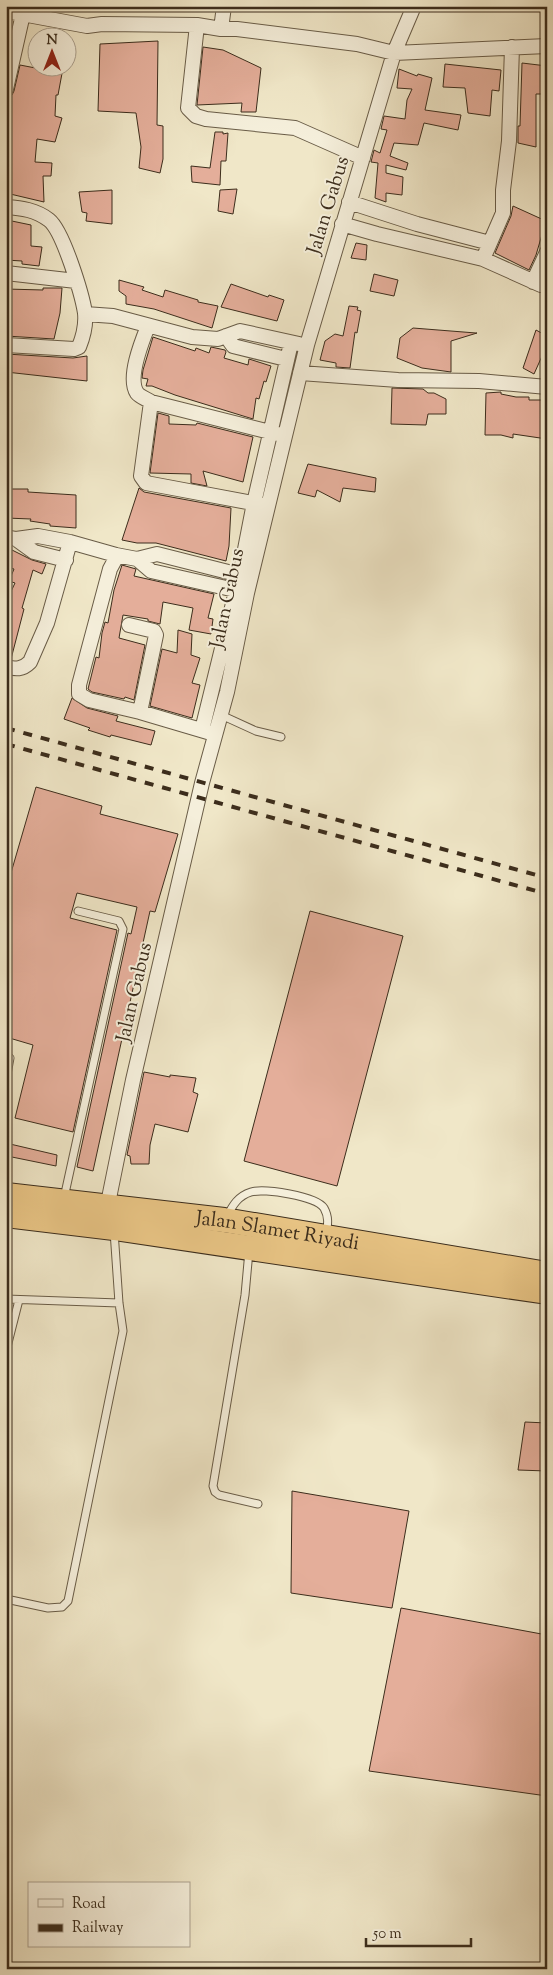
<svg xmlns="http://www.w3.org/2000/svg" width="553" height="1975" font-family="'Sorts Mill Goudy',serif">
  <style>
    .building { fill: #e4ae9a; stroke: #3c2d1c }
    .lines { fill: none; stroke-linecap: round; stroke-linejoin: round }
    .service-casing { stroke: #695c47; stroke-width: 9 }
    .minor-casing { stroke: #695c47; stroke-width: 16 }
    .trunk-casing { stroke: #3c2d1c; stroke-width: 26 }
    .service { stroke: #f5efdb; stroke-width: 7 }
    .minor { stroke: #f5efdb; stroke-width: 14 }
    .trunk { stroke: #e8c484; stroke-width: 24 }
    .rail { stroke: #3c2d1c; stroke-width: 4; stroke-dasharray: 9 9; stroke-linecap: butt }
    .labels { text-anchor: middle; stroke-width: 4; stroke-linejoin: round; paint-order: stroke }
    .street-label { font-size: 20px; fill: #3c2d1c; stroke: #f5efdb }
  </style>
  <rect width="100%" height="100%" fill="#f0e7c8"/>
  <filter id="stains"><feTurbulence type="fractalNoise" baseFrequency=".004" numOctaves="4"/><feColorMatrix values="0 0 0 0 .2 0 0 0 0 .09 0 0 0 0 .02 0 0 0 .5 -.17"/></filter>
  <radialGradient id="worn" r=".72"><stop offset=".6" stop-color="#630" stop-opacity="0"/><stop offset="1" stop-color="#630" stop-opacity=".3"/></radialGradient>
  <path class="building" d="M158 41 157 125 163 126V159L160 173 139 168 141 147 136 113 98 111 100 44Z
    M203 47 223 50 261 68 256 112H241L242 103 197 105Z
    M522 63 547 66V94H536V147L518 143V126H520Z
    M445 64 501 70 499 91 492 90 490 116 468 113 465 88 443 87Z
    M20 65 51 71 53 68H63L58 95H56L55 116 62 118 55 142 37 139 35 162 52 163 51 176H43L44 202 6 193 7 97 12 95 14 91Z
    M399 69 417 76 418 74 432 78 425 110 461 115 458 130 424 123 418 145 394 143 390 156 408 163 406 170 386 165V173L403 177 402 195 386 193V202L375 198 378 163 371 162 374 150 380 153 387 130 381 129 384 116 405 119 407 100 412 89 397 88Z
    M215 132H223V134L228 133 226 161H221L220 185 192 182 191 166 210 168Z
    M237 189 233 214 218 211 220 190Z
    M112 190V224L86 221 87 213 82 212 79 192Z
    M513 206 546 221 536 255 529 270 495 253 511 216Z
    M7 220 31 225V246L42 247 39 266 22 264V261L6 260Z
    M356 243 367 245 366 260 351 258Z
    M374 274 398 280 394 296 370 291Z
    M119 280 144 287 142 290 163 297 165 290 198 300V302L218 306 212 328 154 309 126 304V296L119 291Z
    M231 284 268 297 269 295 284 300 277 321 221 307Z
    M43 288H62L60 313 54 339 6 336V289L43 290Z
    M349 306 358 307 357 310 361 311 357 333 355 332 350 368 336 367V363L320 360 325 341 335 334 343 336Z
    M413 328 476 333H477L451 341V372L422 368 397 358 400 338Z
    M536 330 547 336V345L534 374 523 368Z
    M153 337 195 351 196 348 209 353 211 347 225 350 226 352 224 358 248 365 249 359 271 366 266 382 264 381 259 399 256 398 253 419 175 395 152 386H146L148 379 142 378 143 370Z
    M6 354 73 358 87 356V381L6 372Z
    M392 388 423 389 428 393H434L446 399V414H428L426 425 391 424Z
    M501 392V394L516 397H529V400H547V439L513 434V438L501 435H485L486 393Z
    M158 413 169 416V424L196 425 197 423 253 437 243 482 203 471 207 486 191 483V474L150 473Z
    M308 464 376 478 375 492 343 488 340 502 317 490 315 497 298 493Z
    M139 488 144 492 231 508 229 546 226 561 156 543H137L122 540Z
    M6 489H28V492L76 495V528L50 526V524L30 521 31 519 6 518Z
    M12 550 32 560 46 564 42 574 33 570 22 608 24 609 11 659 6 658V602L15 583 9 581 14 569 6 567V558Z
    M122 565 136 569 134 576 214 594 208 618 213 619 211 634 189 630 193 608 163 602 160 624 148 621V619L123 615 119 638 145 645 134 700 125 697 124 699 92 692 88 689 96 657 99 658 102 633 105 622 108 623 114 590Z
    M178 630 192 634 191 655 200 658 192 683 200 685 192 718 150 706 162 649 177 653Z
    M72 698 87 708 118 716 116 721 155 731 151 745 111 735 110 737 88 730 90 728 64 719Z
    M36 787 102 806 100 814 178 834 155 912 150 911 93 1171 77 1167 128 933 131 934 137 907 77 893 70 918 117 930 73 1132 15 1118 33 1045 6 1037V890Z
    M310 911 403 936 337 1186 244 1161Z
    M144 1072 170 1077V1075L196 1078 193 1092 198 1094 188 1132 155 1124 150 1145 149 1164H131L130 1156 127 1155Z
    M10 1144 57 1155 56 1166 7 1156Z
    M525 1422 547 1423V1471L518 1470Z
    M292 1491 409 1511 392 1608 291 1593Z
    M401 1608 547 1635V1796L369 1771Z"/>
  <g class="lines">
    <defs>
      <path id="service" d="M221 715 256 731 281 737
        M6 1080 10 1058
        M64 1198 123 929 119 921 78 911
        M227 1216C233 1205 238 1196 251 1192 264 1188 316 1196 324 1208 329 1217 328 1224 326 1234
        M249 1251 245 1295 213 1486 215 1492 219 1495 258 1504
        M6 1299 119 1303
        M6 1351 19 1300
        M6 1599 48 1608 62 1607 68 1601 123 1331 119 1303 114 1231"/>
      <path id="minor" d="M6 11 87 26 102 24 197 25 221 29H237L357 44 394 53 547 46
        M197 25 188 108 196 116 206 119 295 128 363 158
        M221 29 224 6
        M6 89 23 14
        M349 202 417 224 490 243
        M6 207C22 208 36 210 49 220 63 231 82 294 85 313 86 323 83 337 79 347L74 349 6 345
        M342 224 377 234 483 259 541 285H547
        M483 259 503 213V190L509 141 512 47
        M6 273 76 281
        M533 282 547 252
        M85 314 113 316 192 337 218 339 240 331 299 344
        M148 326C142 341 127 378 137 393 140 397 147 399 151 402
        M226 336 233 346 286 359
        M300 373 398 380 479 381 547 387
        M263 505 146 483 141 476 151 402 278 434
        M6 537 16 539 38 536 70 542
        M16 539 34 552 66 560
        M117 556 110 569 79 685V694L89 700 140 712 211 733
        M137 559 151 571 244 592
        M129 625 154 631 156 635 140 712
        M6 667C16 669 22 670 30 662L47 623 70 542 116 555 137 559 157 554 248 577
        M202 730 240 575 254 503 291 343
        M106 1213 133 1080 202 783 227 692 247 593 307 345 394 53 414 6"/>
      <g id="trunk">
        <path id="s1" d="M6 1195 224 1220 547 1274"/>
        <path d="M6 1215 114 1228 547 1292"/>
      </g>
    </defs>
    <use href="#service" class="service-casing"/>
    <use href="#minor" class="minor-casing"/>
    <use href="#trunk" class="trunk-casing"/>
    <use href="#service" class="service"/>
    <use href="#minor" class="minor"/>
    <use href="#trunk" class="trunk"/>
    <path class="rail" d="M6 728 547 878
      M6 744 547 894"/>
  </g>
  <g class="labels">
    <g class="street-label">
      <text transform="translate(327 205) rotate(-73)" y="7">Jalan Gabus</text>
      <text transform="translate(226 598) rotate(-78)" y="7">Jalan Gabus</text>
      <text transform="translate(133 992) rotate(-77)" y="7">Jalan Gabus</text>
      <text dy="7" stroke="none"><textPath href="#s1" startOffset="274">Jalan Slamet Riyadi</textPath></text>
    </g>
  </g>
  <rect width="553" height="1975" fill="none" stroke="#f0e7c8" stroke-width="25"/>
  <rect x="8" y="8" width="538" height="1960" fill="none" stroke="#3c2d1c" stroke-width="2.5"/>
  <rect x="12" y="12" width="528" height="1950" fill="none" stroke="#3c2d1c"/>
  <rect x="28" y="1882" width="162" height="65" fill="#f5efdb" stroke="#aba18f"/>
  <rect x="38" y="1899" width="25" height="8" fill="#f5efdb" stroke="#aba18f"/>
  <text x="72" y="1908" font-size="15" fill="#3c2d1c">Road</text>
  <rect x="38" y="1924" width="25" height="8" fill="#3c2d1c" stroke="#aba18f"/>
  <text x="72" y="1932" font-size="15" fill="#3c2d1c">Railway</text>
  <g transform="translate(52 52)"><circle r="24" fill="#f5efdb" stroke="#aba18f"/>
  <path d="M0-4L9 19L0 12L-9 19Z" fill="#8f2418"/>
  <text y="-8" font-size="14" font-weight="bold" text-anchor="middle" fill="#3c2d1c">N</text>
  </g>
  <path d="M366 1938v8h105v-8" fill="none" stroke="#3c2d1c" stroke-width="2.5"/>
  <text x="373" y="1938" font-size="15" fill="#3c2d1c" stroke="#f5efdb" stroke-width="4" paint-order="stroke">50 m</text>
  <rect width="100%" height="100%" filter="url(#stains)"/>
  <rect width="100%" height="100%" fill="url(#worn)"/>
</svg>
